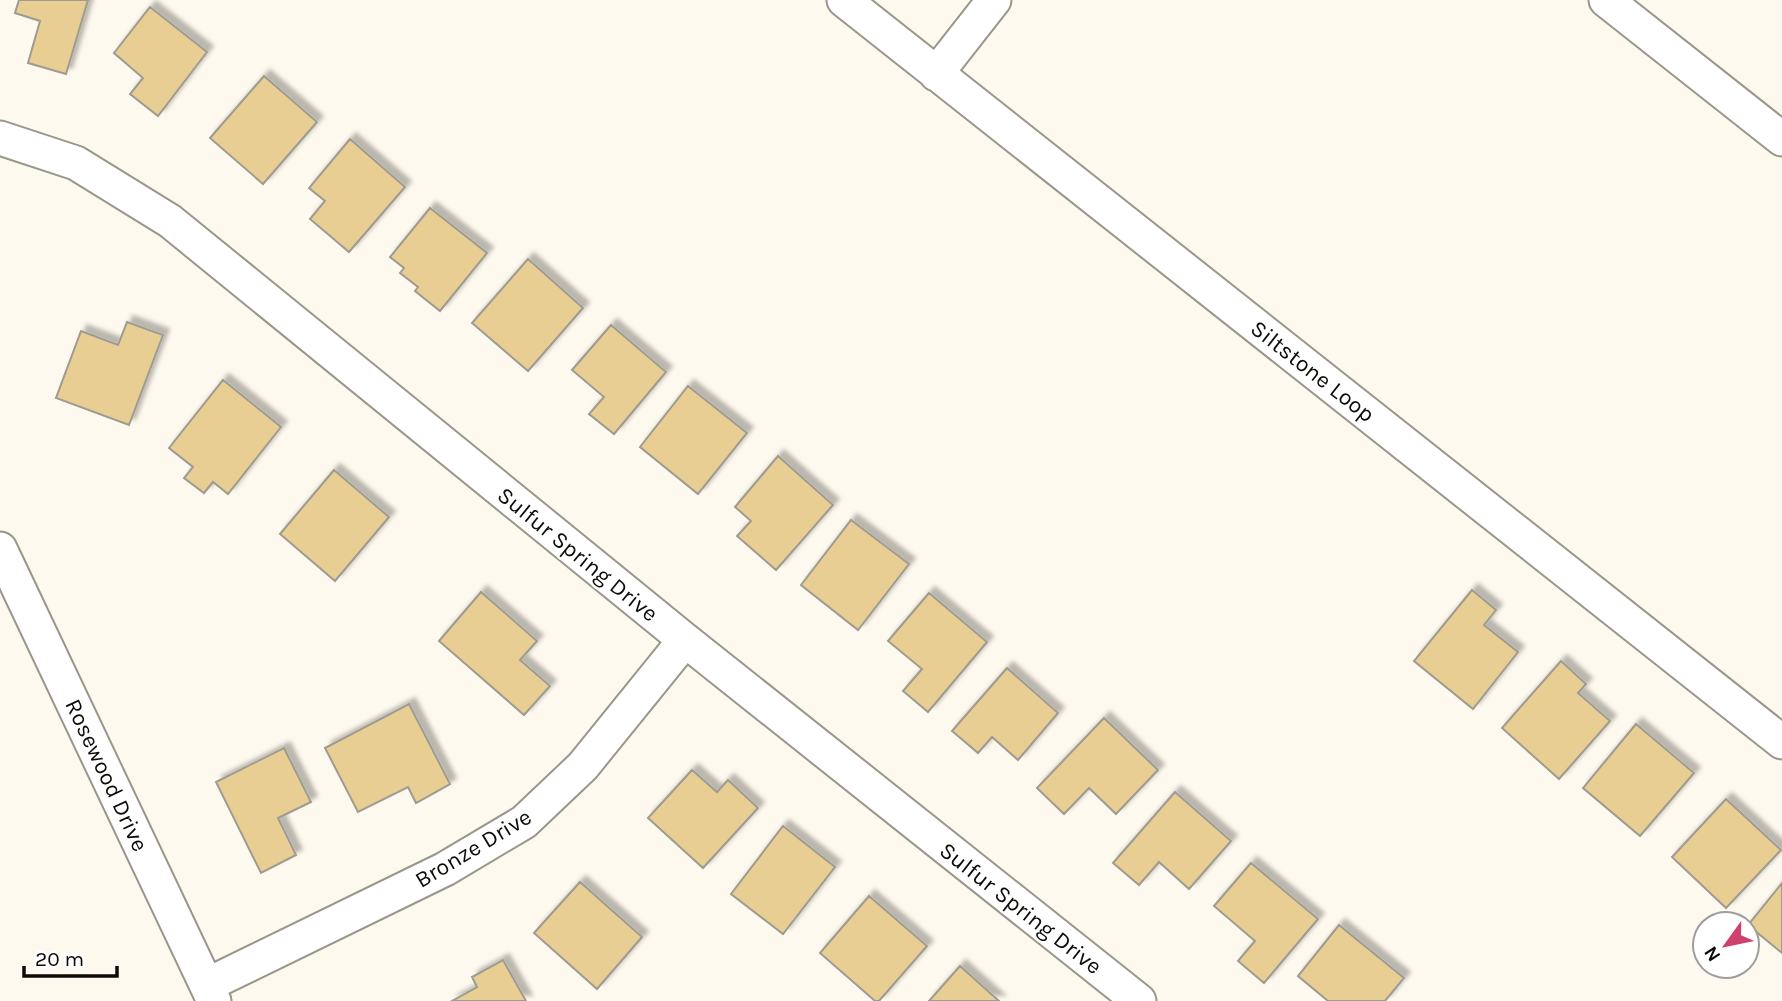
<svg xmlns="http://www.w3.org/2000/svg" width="1782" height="1001" font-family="Karla,sans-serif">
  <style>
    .building { fill: #e8ce92; stroke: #9f9b91; stroke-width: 2; filter: url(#shadow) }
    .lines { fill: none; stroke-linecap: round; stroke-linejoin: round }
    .minor-casing { stroke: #9a968c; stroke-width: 37 }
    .minor { stroke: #fff; stroke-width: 33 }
    .labels { text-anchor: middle; stroke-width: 5; stroke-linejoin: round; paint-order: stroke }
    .street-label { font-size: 23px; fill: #0d0b08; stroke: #fff }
  </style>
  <defs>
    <filter id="shadow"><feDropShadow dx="6" dy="-6" stdDeviation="2" flood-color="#0004"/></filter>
  </defs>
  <rect width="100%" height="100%" fill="#fef9ee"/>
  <path class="building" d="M19 0H88L66 74 28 63 40 21 15 13Z
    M150 7 207 52 158 116 130 94 143 78 114 53Z
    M264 76 317 122 263 184 210 138Z
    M350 139 405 187 349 252 310 219 325 201 309 188Z
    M430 208 487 253 440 311 415 291 418 287 400 273 404 268 390 257Z
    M528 259 583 308 528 371 472 323Z
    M127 322 163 335 129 425 56 398 81 331 118 345Z
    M611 325 666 372 614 434 589 414 604 397 572 370Z
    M223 380 281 427 228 494 213 482 204 493 184 478 193 467 169 448Z
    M688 386 747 433 698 494 640 447Z
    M778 456 833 505 776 570 737 536 751 521 735 507Z
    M334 470 389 517 335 581 280 534Z
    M851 520 909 564 858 630 801 585Z
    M1472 590 1496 610 1484 625 1518 652 1473 709 1414 661Z
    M481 592 537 641 520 660 550 686 524 715 439 641Z
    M929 593 987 642 928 712 903 691 922 669 888 641Z
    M1561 661 1586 684 1578 693 1610 721 1559 779 1502 728Z
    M1007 668 1058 713 1018 760 992 737 978 753 952 731Z
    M409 704 450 784 416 803 408 787 358 812 325 748Z
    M1104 718 1158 770 1116 814 1089 788 1064 814 1037 788Z
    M1636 724 1694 773 1640 836 1583 788Z
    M284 748 311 802 278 818 296 855 261 873 216 782Z
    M692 770 717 792 728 780 758 808 703 868 648 818Z
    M1175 792 1231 841 1189 889 1159 862 1139 885 1113 863Z
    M1726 799 1781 850 1726 908 1672 857Z
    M783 826 835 867 783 934 731 894Z
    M1251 863 1318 919 1264 983 1238 961 1255 941 1214 906Z
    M580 882 642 937 597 989 534 933Z
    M1782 883V953L1748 925Z
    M869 896 927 946 879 1001H875L820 953Z
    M1339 925 1404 978 1385 1001H1328L1298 976Z
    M503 960 526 1001H452L477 987 472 977Z
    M960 966 999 1001H929Z"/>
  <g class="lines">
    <defs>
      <path id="minor" d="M844 0 1782 742
        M1606 0 1782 139
        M936 74 994 0
        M0 138 76 163 170 221 685 640 1139 1001
        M0 549 214 1001
        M207 985 445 869 524 822 583 766 685 640"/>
    </defs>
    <use href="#minor" class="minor-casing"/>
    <use href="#minor" class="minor"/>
  </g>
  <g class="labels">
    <g class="street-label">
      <text transform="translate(1313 371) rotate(38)" y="8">Siltstone Loop</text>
      <text transform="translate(578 554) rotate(39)" y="8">Sulfur Spring Drive</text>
      <text transform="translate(107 775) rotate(65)" y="8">Rosewood Drive</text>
      <text transform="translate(473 848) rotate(-31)" y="8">Bronze Drive</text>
      <text transform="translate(1021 908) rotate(38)" y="8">Sulfur Spring Drive</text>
    </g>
  </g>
  <g transform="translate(1726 945) rotate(237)"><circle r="33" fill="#ffffff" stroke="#9e9d9c" stroke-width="2"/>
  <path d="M0-5L12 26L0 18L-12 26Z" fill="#ce416f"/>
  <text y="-10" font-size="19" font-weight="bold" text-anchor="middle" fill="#0d0b08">N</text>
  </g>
  <path d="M24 966v10h93v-10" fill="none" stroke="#0d0b08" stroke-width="3.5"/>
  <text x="35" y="966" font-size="21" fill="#0d0b08" stroke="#ffffff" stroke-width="5" paint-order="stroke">20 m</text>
</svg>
